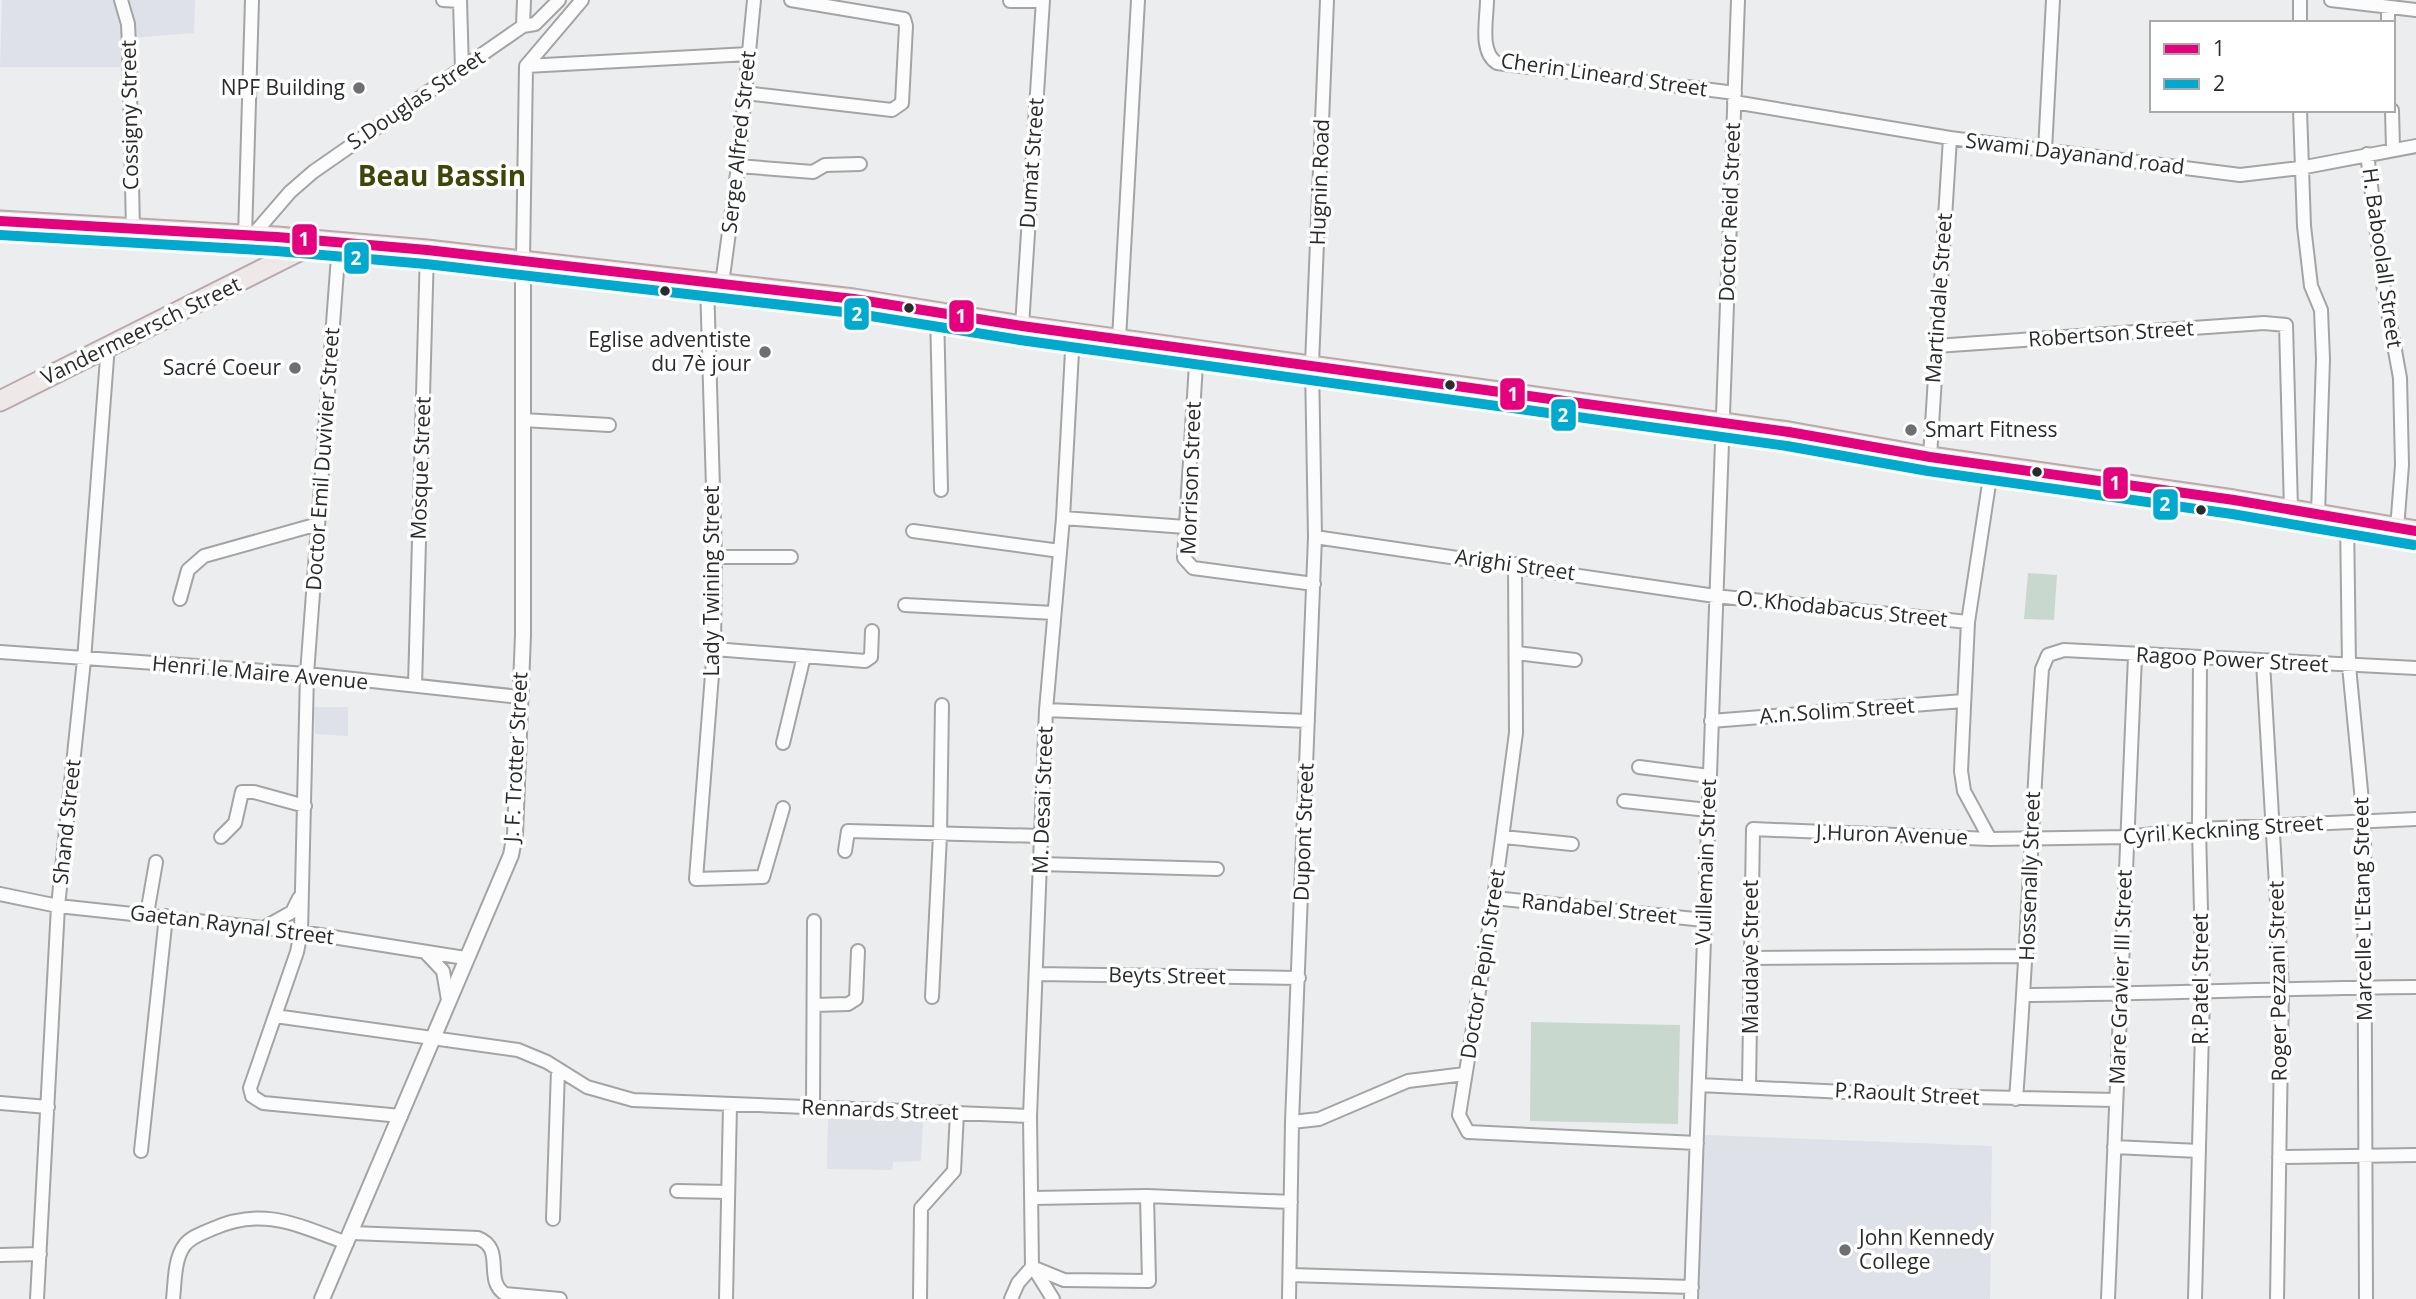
<svg xmlns="http://www.w3.org/2000/svg" width="2416" height="1299" font-family="'Open Sans',sans-serif">
  <style>
    .built { fill: #dee1e7 }
    .green { fill: #c9d8ce }
    .lines { fill: none; stroke-linecap: round; stroke-linejoin: round }
    .minor-casing { stroke: #a3a4a5; stroke-width: 16 }
    .tertiary-casing { stroke: #a3a4a5; stroke-width: 18 }
    .primary-casing { stroke: #b8aaab; stroke-width: 23 }
    .minor { stroke: #fcfcfc; stroke-width: 12 }
    .tertiary { stroke: #fcfcfc; stroke-width: 14 }
    .primary { stroke: #efe8e8; stroke-width: 19 }
    .bus-1-casing { stroke: #fff; stroke-width: 16 }
    .bus-2-casing { stroke: #fff; stroke-width: 16 }
    .bus-1 { stroke: #e5007d; stroke-width: 10 }
    .bus-2 { stroke: #00a9ce; stroke-width: 10 }
    .poi-dot { fill: #6e6f70; stroke: #fff; stroke-width: 2.5 }
    .bus-dot { fill: #2a2b2c; stroke: #fff; stroke-width: 2.5 }
    .labels { text-anchor: middle; stroke-width: 7; stroke-linejoin: round; paint-order: stroke }
    .street-label { font-size: 21px; fill: #2a2b2c; stroke: #fff }
    .poi-label { font-size: 21px; fill: #2a2b2c; stroke: #fff; text-anchor: end }
    .district-label { font-size: 28px; font-weight: bold; fill: #3e4609; stroke: #fff }
    .line-badge { stroke: #fff; stroke-width: 2.5 }
    .badge-label { font-size: 19px; text-anchor: middle; font-weight: bold; fill: #fff }
  </style>
  <rect width="100%" height="100%" fill="#ecedee"/>
  <path class="built" d="M2 0H195L194 33 131 38 130 67H0Z
    M314 707H348V736L315 734Z
    M828 1116 923 1119 921 1161 893 1162 892 1170 827 1169Z
    M1705 1135 1992 1146 1990 1299H1698Z"/>
  <path class="green" d="M2028 573 2057 575 2054 620 2024 619Z
    M1531 1022 1680 1025 1678 1124 1530 1121Z"/>
  <g class="lines">
    <defs>
      <path id="minor" d="M121 0 128 24 129 46 133 230
        M443 0 460 1
        M460 0 462 70
        M1487 0C1487 19 1479 52 1497 63L1735 93
        M2300 0V23
        M2331 0 2416 10
        M1010 1H1043
        M2388 7V23
        M523 26 535 24 559 0
        M523 26 524 0
        M526 66 749 54
        M526 66 582 0
        M745 93 892 110 902 103 906 26 904 19 791 0
        M1734 102 1950 138 2240 175 2300 168 2416 146
        M2300 110 2304 226 2311 286 2321 310 2323 359 2318 514
        M2392 110 2393 148
        M2045 150 2053 0
        M2367 154 2384 290 2400 378 2402 465 2397 529
        M738 166 813 172 825 165 860 164
        M245 236 252 0
        M252 236 290 192 313 172 523 26
        M339 243 307 674 301 932 297 952 250 1088 252 1096 263 1103 401 1116
        M523 260 526 66
        M707 282 715 557 714 649 696 879 763 877 783 808
        M722 284 738 166 754 0
        M937 311 941 490
        M1022 326 1043 0
        M1119 339 1138 0
        M1936 346 2264 323 2286 325 2291 509
        M1197 348 1184 558 1193 568 1314 584
        M523 420 609 425
        M1930 457 1950 138
        M1063 518 1186 527
        M2347 519 2349 666 2364 822 2366 1299
        M913 531 1060 551
        M1315 537 1715 596 1968 622
        M715 557H791
        M1515 564 1516 733 1494 898 1459 1115 1468 1132 1697 1143
        M180 599 188 570 204 556 318 524
        M905 605 1054 613
        M714 649 865 661 871 657 872 631
        M0 652 307 674 520 697
        M1517 653 1575 660
        M2263 662 2282 988 2277 1299
        M415 686 427 250
        M1046 710 1308 721
        M1711 721 1963 701
        M783 743 804 656
        M1639 767 1709 776
        M1624 801 1708 810
        M221 837 235 823 242 792H254L305 806
        M1503 837 1572 844
        M1990 839 1964 791 1961 771 1968 622 1992 464
        M845 851 848 831 1041 836
        M1040 864 1217 869
        M0 894 58 906 301 932 465 958
        M1494 898 1704 920
        M147 914 156 862
        M267 926 292 912 299 898
        M426 953 443 971 448 1000
        M1753 958 2027 956
        M1036 974 1299 978
        M2024 995C2155 994 2285 988 2416 987
        M932 997 940 835 942 705
        M814 1005 848 1004 856 999 858 951
        M275 1016 518 1050 547 1062 587 1087 633 1100 1030 1116
        M1699 1085 1927 1096 2116 1100
        M1749 1086 1753 829 1990 839 2127 837 2199 829 2416 819
        M2016 1099C2027 956 2032 812 2042 669L2048 655 2064 650 2416 668
        M0 1103 48 1107
        M813 1107 814 921
        M1292 1122 1319 1119 1408 1081 1465 1074
        M2114 1147 2199 1151
        M141 1151 166 916
        M2279 1157 2416 1155
        M677 1191 728 1192
        M1147 1196 1291 1202
        M553 1219 558 1070
        M352 1233 478 1238C506 1249 483 1280 505 1294L560 1299
        M0 1255 40 1254
        M1032 1267 1030 1116 1046 710 1063 518 1073 333
        M1032 1267 1064 1280 1149 1281 1147 1196 1033 1198
        M1035 1270 1053 1299
        M1290 1275 1692 1287
        M37 1299 58 906 84 660 108 345
        M173 1299C175 1283 174 1260 184 1246 190 1237 203 1233 212 1229 263 1206 297 1225 347 1243
        M726 1299 730 1105
        M920 1299 921 1208 954 1171 957 1113
        M1011 1299 1018 1283 1032 1267
        M1289 1299 1292 1122 1315 537 1312 364 1327 0
        M1691 1299 1738 0
        M2108 1299 2135 656
        M2195 1299 2203 994 2199 829 2200 659"/>
      <path id="tertiary" d="M322 1299 511 855 515 834 523 635V260"/>
      <path id="primary" d="M0 221 277 237 427 250 854 299 1022 326 1789 432 1930 457 2234 500 2416 531
        M0 401 319 241"/>
    </defs>
    <use href="#minor" class="minor-casing"/>
    <use href="#tertiary" class="tertiary-casing"/>
    <use href="#primary" class="primary-casing"/>
    <use href="#minor" class="minor"/>
    <use href="#tertiary" class="tertiary"/>
    <use href="#primary" class="primary"/>
    <defs>
      <path id="bus-1" d="M0 221 277 237 427 250 854 299 1022 326 1789 432 1930 457 2234 500 2416 531"/>
      <path id="bus-2" d="M0 235 276 251 426 264 852 313 1020 340 1787 446 1928 471 2232 514 2414 545"/>
    </defs>
    <use href="#bus-1" class="bus-1-casing"/>
    <use href="#bus-2" class="bus-2-casing"/>
    <use href="#bus-1" class="bus-1"/>
    <use href="#bus-2" class="bus-2"/>
  </g>
  <g class="poi-dot">
    <circle cx="359" cy="88" r="7"/>
    <circle cx="765" cy="352" r="7"/>
    <circle cx="295" cy="368" r="7"/>
    <circle cx="1911" cy="430" r="7"/>
    <circle cx="1845" cy="1250" r="7"/>
  </g>
  <g class="bus-dot">
    <circle cx="665" cy="291" r="6"/>
    <circle cx="909" cy="308" r="6"/>
    <circle cx="1450" cy="385" r="6"/>
    <circle cx="2037" cy="472" r="6"/>
    <circle cx="2201" cy="510" r="6"/>
  </g>
  <g class="labels">
    <g class="street-label">
      <text transform="translate(1604 75) rotate(8)" y="7">Cherin Lineard Street</text>
      <text transform="translate(416 100) rotate(-34)" y="7">S.Douglas Street</text>
      <text transform="translate(130 115) rotate(-91)" y="7">Cossigny Street</text>
      <text transform="translate(739 142) rotate(-84)" y="7">Serge Alfred Street</text>
      <text transform="translate(2075 154) rotate(7)" y="7">Swami Dayanand road</text>
      <text transform="translate(1032 163) rotate(-86)" y="7">Dumat Street</text>
      <text transform="translate(1320 182) rotate(-88)" y="7">Hugnin Road</text>
      <text transform="translate(1730 212) rotate(-88)" y="7">Doctor Reid Street</text>
      <text transform="translate(2382 258) rotate(82)" y="7">H. Baboolall Street</text>
      <text transform="translate(1939 298) rotate(-86)" y="7">Martindale Street</text>
      <text transform="translate(141 331) rotate(-26)" y="7">Vandermeersch Street</text>
      <text transform="translate(2111 334) rotate(-4)" y="7">Robertson Street</text>
      <text transform="translate(323 459) rotate(-86)" y="7">Doctor Emil Duvivier Street</text>
      <text transform="translate(421 468) rotate(-88)" y="7">Mosque Street</text>
      <text transform="translate(1191 478) rotate(-88)" y="7">Morrison Street</text>
      <text transform="translate(1515 565) rotate(8)" y="7">Arighi Street</text>
      <text transform="translate(712 581) rotate(-90)" y="7">Lady Twining Street</text>
      <text transform="translate(1842 609) rotate(6)" y="7">O. Khodabacus Street</text>
      <text transform="translate(2232 660) rotate(3)" y="7">Ragoo Power Street</text>
      <text transform="translate(260 673) rotate(5)" y="7">Henri le Maire Avenue</text>
      <text transform="translate(1837 711) rotate(-4)" y="7">A.n.Solim Street</text>
      <text transform="translate(516 757) rotate(-87)" y="7">J. F. Trotter Street</text>
      <text transform="translate(1043 800) rotate(-88)" y="7">M. Desai Street</text>
      <text transform="translate(67 822) rotate(-84)" y="7">Shand Street</text>
      <text transform="translate(2223 830) rotate(-4)" y="7">Cyril Keckning Street</text>
      <text transform="translate(1304 832) rotate(-88)" y="7">Dupont Street</text>
      <text transform="translate(1892 835) rotate(2)" y="7">J.Huron Avenue</text>
      <text transform="translate(1706 862) rotate(-88)" y="7">Vuillemain Street</text>
      <text transform="translate(2030 876) rotate(-88)" y="7">Hossenally Street</text>
      <text transform="translate(1599 909) rotate(6)" y="7">Randabel Street</text>
      <text transform="translate(2363 909) rotate(-91)" y="7">Marcelle L'Etang Street</text>
      <text transform="translate(232 925) rotate(7)" y="7">Gaetan Raynal Street</text>
      <text transform="translate(1751 957) rotate(-90)" y="7">Maudave Street</text>
      <text transform="translate(1483 964) rotate(-81)" y="7">Doctor Pepin Street</text>
      <text transform="translate(1167 976) rotate(1)" y="7">Beyts Street</text>
      <text transform="translate(2121 977) rotate(-88)" y="7">Mare Gravier III Street</text>
      <text transform="translate(2201 979) rotate(-90)" y="7">R.Patel Street</text>
      <text transform="translate(2278 981) rotate(-91)" y="7">Roger Pezzani Street</text>
      <text transform="translate(1907 1094) rotate(3)" y="7">P.Raoult Street</text>
      <text transform="translate(880 1110) rotate(2)" y="7">Rennards Street</text>
    </g>
    <g class="poi-label">
      <text x="345" y="95">NPF Building</text>
      <text x="751" y="347">Eglise adventiste<tspan x="751" dy="24">du 7è jour</tspan></text>
      <text x="281" y="375">Sacré Coeur</text>
      <text x="1925" y="437" text-anchor="start">Smart Fitness</text>
      <text x="1859" y="1245" text-anchor="start">John Kennedy<tspan x="1859" dy="24">College</tspan></text>
    </g>
    <g class="district-label">
      <text x="442" y="186">Beau Bassin</text>
    </g>
  </g>
  <g class="line-badge">
    <rect x="291" y="223" width="27" height="33" rx="7" fill="#e5007d"/>
    <rect x="343" y="241" width="27" height="34" rx="7" fill="#00a9ce"/>
    <rect x="843" y="297" width="27" height="34" rx="7" fill="#00a9ce"/>
    <rect x="948" y="299" width="27" height="34" rx="7" fill="#e5007d"/>
    <rect x="1499" y="377" width="27" height="34" rx="7" fill="#e5007d"/>
    <rect x="1550" y="398" width="27" height="34" rx="7" fill="#00a9ce"/>
    <rect x="2102" y="466" width="27" height="34" rx="7" fill="#e5007d"/>
    <rect x="2152" y="488" width="27" height="33" rx="7" fill="#00a9ce"/>
  </g>
  <g class="badge-label">
    <text x="304" y="246">1</text>
    <text x="356" y="265">2</text>
    <text x="857" y="321">2</text>
    <text x="961" y="323">1</text>
    <text x="1513" y="401">1</text>
    <text x="1563" y="422">2</text>
    <text x="2115" y="490">1</text>
    <text x="2165" y="511">2</text>
  </g>
  <rect x="2150" y="21" width="245" height="91" fill="#ffffff" stroke="#aaaaab" stroke-width="2"/>
  <rect x="2164" y="44" width="35" height="10" fill="#e5007d" stroke="#aaaaab" stroke-width="2"/>
  <text x="2213" y="56" font-size="21" fill="#2a2b2c">1</text>
  <rect x="2164" y="79" width="35" height="10" fill="#00a9ce" stroke="#aaaaab" stroke-width="2"/>
  <text x="2213" y="91" font-size="21" fill="#2a2b2c">2</text>
</svg>
